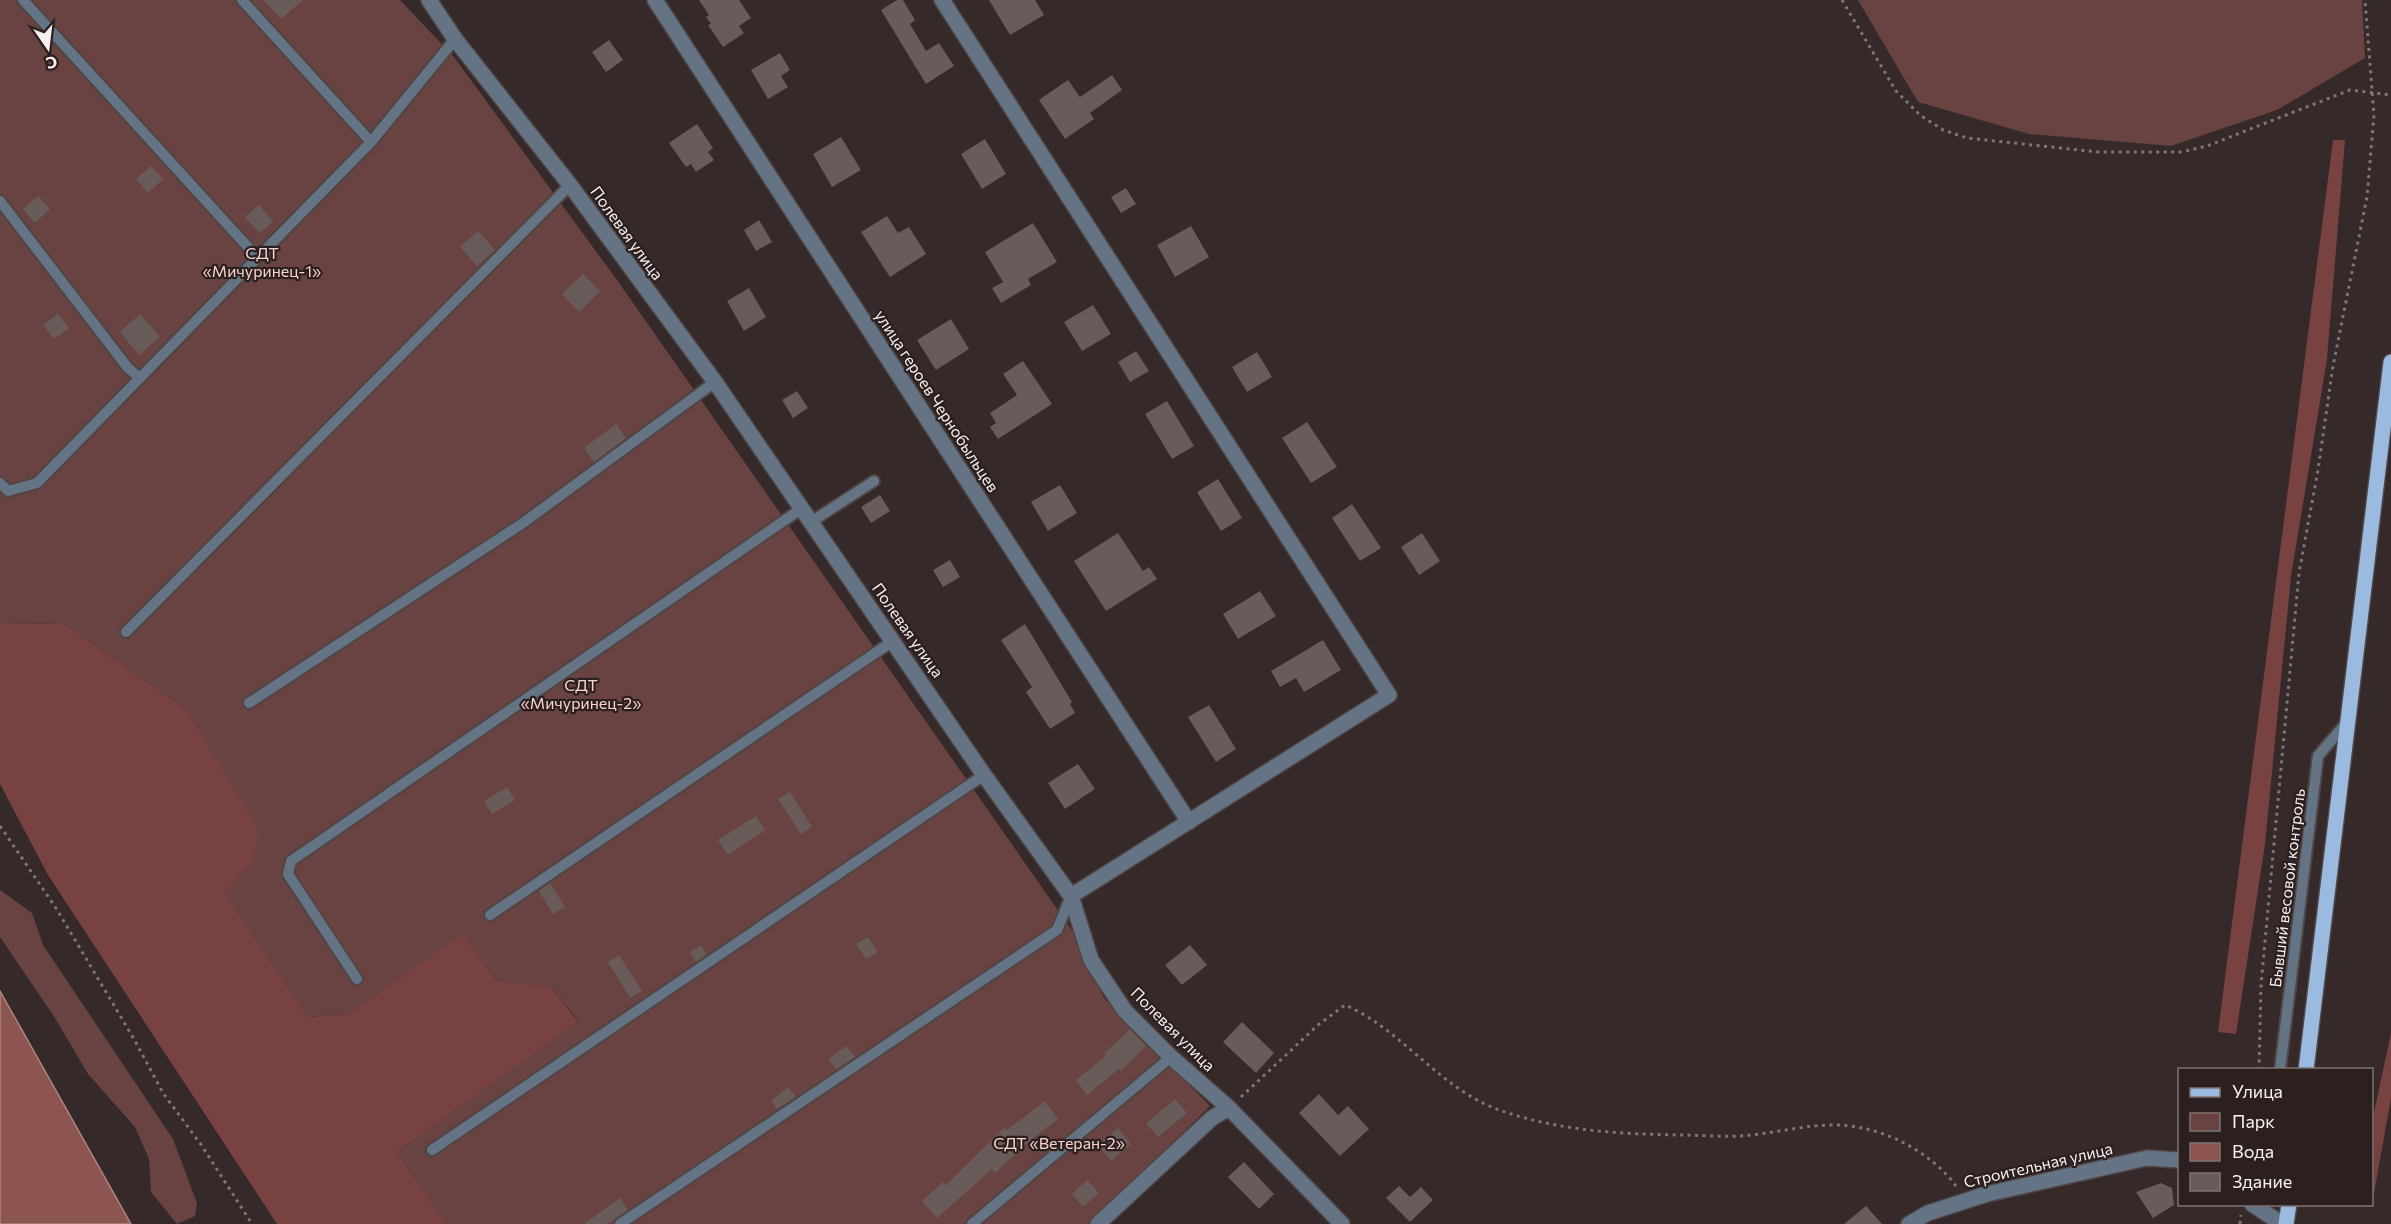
<svg xmlns="http://www.w3.org/2000/svg" width="2391" height="1224" font-family="Commissioner,sans-serif">
  <style>
    .green { fill: #694341 }
    .forest { fill: #784240 }
    .water { fill: #8c5552; stroke: #ac8481; stroke-width: 1.5 }
    .building { fill: #685b5a }
    .lines { fill: none; stroke-linecap: round; stroke-linejoin: round }
    .lane-casing { stroke: #504545; stroke-width: 14 }
    .street-casing { stroke: #504545; stroke-width: 18 }
    .primary-casing { stroke: #504545; stroke-width: 18 }
    .path { stroke: #7f7574; stroke-width: 3; stroke-dasharray: 3 4.5; stroke-linecap: butt }
    .lane { stroke: #647485; stroke-width: 10 }
    .street { stroke: #647485; stroke-width: 15 }
    .primary { stroke: #9abbdf; stroke-width: 15 }
    .labels { text-anchor: middle; stroke-width: 4.5; stroke-linejoin: round; paint-order: stroke }
    .street-label { font-size: 16px; fill: #f8f0ef; stroke: #2b201f }
    .park-label { font-size: 16px; fill: #f8d4d1; stroke: #2b201f }
  </style>
  <rect width="100%" height="100%" fill="#352929"/>
  <path class="green" d="M0 0H400L454 57 617 280 1076 936 1104 998 1210 1106 1092 1224H447L397 1152 578 1020 550 986 498 982 463 935 348 1014 308 1017 225 893 252 863 186 709 63 623 17 624 0 622Z
    M1858 0H2362L2365 58 2277 110 2171 146 2029 134 1918 102Z
    M0 890 32 913 43 945 173 1139 197 1203 195 1216 177 1224 151 1192 149 1159 135 1127 88 1074 55 1018 0 937Z"/>
  <path class="forest" d="M2333 140H2345L2327 359 2291 576 2265 844 2236 1034 2218 1032Z
    M0 622 17 624 63 623 186 709 259 830 252 863 225 893 308 1017 348 1014 463 934 497 981 550 986 578 1021 397 1152 447 1224H277L48 875 0 784Z
    M2391 1033V1098L2374 1193H2372V1122Z"/>
  <path class="water" d="M0 991 131 1224H0Z"/>
  <path class="building" d="M263 0H303L281 19Z
    M699 0H739L751 18 739 26 744 33 723 47 708 25 711 24 706 17 709 15Z
    M897 0H903L915 20 910 24 926 51 939 43 954 66 926 84 881 10Z
    M989 0H1035L1044 15 1010 35Z
    M609 40 623 60 606 72 592 52Z
    M780 53 790 70 781 76 788 87 768 99 751 70Z
    M1112 75 1122 90 1090 113 1094 119 1065 139 1039 100 1068 80 1080 97Z
    M697 124 713 148 708 152 714 160 696 172 691 164 686 167 669 143Z
    M841 137 861 170 832 187 813 154Z
    M985 139 1006 174 982 189 961 154Z
    M151 166 163 179 148 193 136 179Z
    M1126 188 1136 204 1121 213 1111 197Z
    M38 196 50 209 35 223 23 209Z
    M259 205 273 222 260 233 245 217Z
    M887 216 898 233 909 227 926 254 890 277 861 232Z
    M759 220 772 242 756 251 744 230Z
    M1033 223 1057 262 1028 279 1031 285 1001 303 992 288 1003 282 985 252Z
    M1191 226 1209 257 1175 277 1157 245Z
    M478 231 495 250 477 266 460 247Z
    M583 274 600 291 579 312 562 294Z
    M749 288 766 317 744 331 727 301Z
    M1093 305 1111 334 1082 351 1064 322Z
    M58 314 69 328 54 339 43 325Z
    M140 314 160 337 139 355 120 332Z
    M951 319 969 349 936 370 917 340Z
    M1136 351 1149 371 1130 382 1118 362Z
    M1257 352 1272 377 1247 392 1232 367Z
    M1023 361 1052 404 998 439 990 427 996 423 990 413 1017 395 1003 374Z
    M797 391 808 408 793 418 782 400Z
    M1167 401 1194 446 1172 459 1145 414Z
    M1307 422 1337 467 1311 483 1282 438Z
    M616 424 626 438 594 462 584 448Z
    M1218 479 1242 518 1221 531 1197 492Z
    M1060 485 1077 513 1048 531 1031 502Z
    M880 495 890 511 871 523 861 507Z
    M1352 504 1381 548 1360 561 1332 518Z
    M1118 533 1143 571 1149 567 1157 579 1106 611 1074 561Z
    M1422 533 1440 561 1419 575 1401 547Z
    M950 560 960 577 943 587 933 570Z
    M1260 591 1276 616 1238 639 1223 614Z
    M1025 624 1072 702 1070 704 1075 713 1050 729 1026 692 1032 687 1001 640Z
    M1323 640 1341 670 1304 692 1296 678 1280 687 1271 671Z
    M1209 705 1236 749 1216 762 1188 717Z
    M1078 764 1095 789 1065 809 1048 783Z
    M507 787 515 800 492 814 484 801Z
    M790 792 812 827 801 834 778 799Z
    M756 816 765 830 728 855 718 840Z
    M550 883 565 907 553 914 539 891Z
    M868 937 878 952 866 959 856 944Z
    M701 945 707 954 696 962 690 952Z
    M1190 945 1207 965 1182 985 1165 965Z
    M619 955 642 991 630 998 608 962Z
    M1242 1022 1274 1053 1256 1073 1223 1042Z
    M1130 1029 1146 1046 1121 1071 1119 1069 1087 1095 1076 1080 1106 1056 1104 1054Z
    M846 1046 855 1057 836 1069 828 1059Z
    M788 1087 796 1097 777 1109 771 1101Z
    M1319 1094 1338 1115 1348 1106 1369 1129 1340 1156 1299 1113Z
    M1175 1099 1187 1113 1158 1137 1146 1123Z
    M1045 1101 1058 1119 1027 1143 995 1173 992 1169 937 1218 922 1201 943 1182 946 1185 1004 1128 1007 1130Z
    M1118 1128 1131 1144 1111 1161 1098 1145Z
    M1244 1162 1274 1194 1259 1209 1228 1177Z
    M1087 1180 1099 1193 1083 1207 1072 1194Z
    M2161 1183 2172 1188 2174 1205 2153 1218 2136 1192Z
    M1399 1186 1410 1197 1421 1187 1433 1200 1410 1222 1386 1198Z
    M620 1198 628 1210 615 1219 608 1224H584Z
    M1866 1206 1882 1224H1844Z"/>
  <g class="lines">
    <defs>
      <path id="lane" d="M23 0 257 257
        M242 0 371 142
        M0 201 128 368 140 378
        M0 483 8 491 37 483 371 142 455 39
        M811 522 874 481
        M126 632 570 185
        M249 703 523 523 715 382
        M490 915 893 641
        M357 979 288 874 291 861 801 509
        M2280 1070 2318 756 2348 721
        M432 1150 984 775
        M620 1224 1057 930 1071 896
        M972 1224 1171 1057"/>
      <path id="street" d="M429 0 455 39 570 185 715 382 984 775 1071 896 1091 960 1125 1011 1171 1057 1229 1108 1342 1224
        M655 0 1189 822
        M942 0 1389 695 1071 896
        M2252 1204 2282 1224
        M1098 1224 1212 1118 1229 1108
        M1909 1224 1928 1213 1987 1194 2147 1158 2180 1160"/>
      <path id="primary" d="M2306 1070 2391 362
        M2286 1224 2289 1204"/>
    </defs>
    <use href="#lane" class="lane-casing"/>
    <use href="#street" class="street-casing"/>
    <use href="#primary" class="primary-casing"/>
    <path class="path" d="M1842 0 1896 91 1920 115 1943 130 1967 138 2098 152H2182L2207 146 2350 90 2391 95
      M0 826 56 908 134 1039 163 1093 202 1146 252 1224
      M2259 1070 2261 985 2299 573 2318 470 2333 366 2367 197 2374 115 2365 0
      M1241 1097 1318 1025 1345 1005C1403 1030 1440 1090 1502 1111 1560 1131 1620 1134 1681 1135 1700 1135 1720 1137 1740 1136 1772 1134 1807 1124 1839 1125 1883 1127 1930 1151 1956 1186
      M2240 1224 2241 1215"/>
    <use href="#lane" class="lane"/>
    <use href="#street" class="street"/>
    <use href="#primary" class="primary"/>
  </g>
  <g class="labels">
    <g class="street-label">
      <text transform="translate(627 233) rotate(54)" y="6">Полевая улица</text>
      <text transform="translate(937 401) rotate(57)" y="6">улица героев Чернобыльцев</text>
      <text transform="translate(908 630) rotate(55)" y="6">Полевая улица</text>
      <text transform="translate(2287 888) rotate(-83)" y="6">Бывший весовой контроль</text>
      <text transform="translate(1173 1029) rotate(45)" y="6">Полевая улица</text>
      <text transform="translate(2038 1165) rotate(-13)" y="6">Строительная улица</text>
    </g>
    <g class="park-label">
      <text x="262" y="259">СДТ<tspan x="262" dy="18">«Мичуринец-1»</tspan></text>
      <text x="581" y="691">СДТ<tspan x="581" dy="18">«Мичуринец-2»</tspan></text>
      <text x="1059" y="1149">СДТ «Ветеран-2»</text>
    </g>
  </g>
  <rect x="2178" y="1068" width="195" height="138" fill="#2b201f" stroke="#7d7372" stroke-width="1.5"/>
  <rect x="2190" y="1088" width="30" height="9" fill="#9abbdf" stroke="#7d7372" stroke-width="1.5"/>
  <text x="2232" y="1098" font-size="18" fill="#f8f0ef">Улица</text>
  <rect x="2190" y="1113" width="30" height="18" fill="#694341" stroke="#7d7372" stroke-width="1.5"/>
  <text x="2232" y="1128" font-size="18" fill="#f8f0ef">Парк</text>
  <rect x="2190" y="1143" width="30" height="18" fill="#8c5552" stroke="#7d7372" stroke-width="1.5"/>
  <text x="2232" y="1158" font-size="18" fill="#f8f0ef">Вода</text>
  <rect x="2190" y="1173" width="30" height="18" fill="#685b5a" stroke="#7d7372" stroke-width="1.5"/>
  <text x="2232" y="1188" font-size="18" fill="#f8f0ef">Здание</text>
  <g transform="translate(48 48) rotate(166)" stroke="#2b201f" stroke-width="4.5" paint-order="stroke">
  <path d="M0-4.5L10 22L0 15L-10 22Z" fill="#f8f0ef"/>
  <text y="-9" font-size="16" font-weight="bold" text-anchor="middle" fill="#f8f0ef">С</text>
  </g>
</svg>
